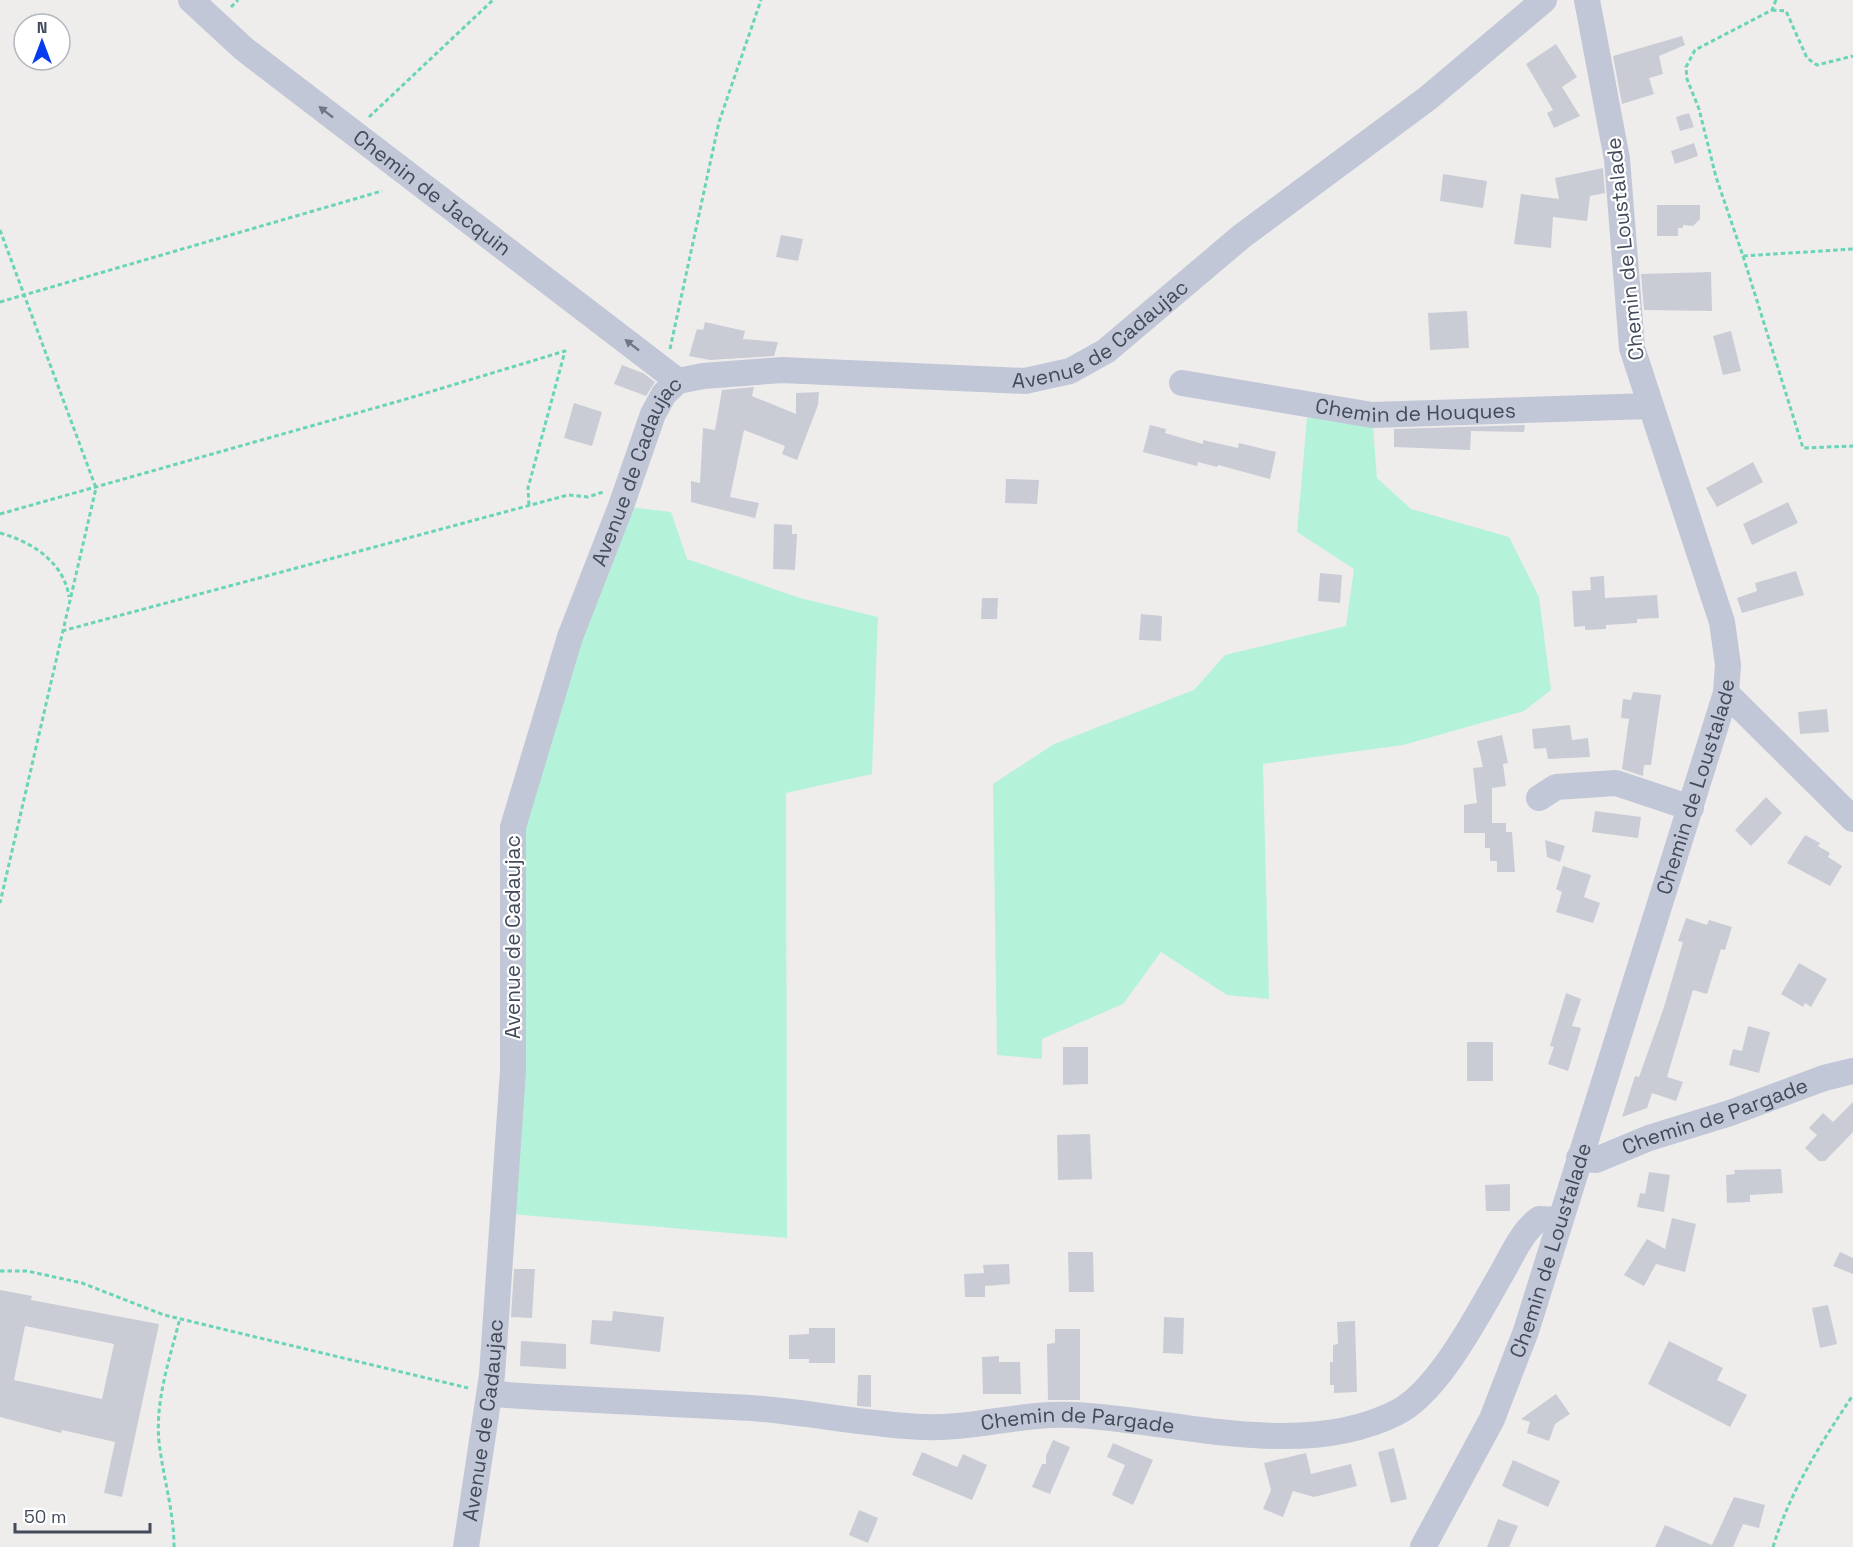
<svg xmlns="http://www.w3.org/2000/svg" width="1853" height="1547" font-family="'Space Grotesk',sans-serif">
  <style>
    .green { fill: #b4f3da }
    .building { fill: #caccd5; fill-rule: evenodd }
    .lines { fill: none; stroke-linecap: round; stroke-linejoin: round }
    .path { stroke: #69d4b6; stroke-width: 3; stroke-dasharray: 4.5 3; stroke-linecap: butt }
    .minor { stroke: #c1c7d6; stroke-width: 26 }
    .oneway { fill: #6f7686 }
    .labels { text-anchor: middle; stroke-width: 4.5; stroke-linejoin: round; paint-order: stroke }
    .street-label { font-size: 21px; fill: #434b5b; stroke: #fff }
  </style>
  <rect width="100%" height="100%" fill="#efecec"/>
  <path class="green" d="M1372 415 1377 478 1411 509 1509 537 1539 597 1551 690 1524 711 1403 745 1263 764 1269 999 1227 995 1161 952 1123 1004 1042 1039V1059L997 1055 993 784 1054 744 1194 690 1225 655 1346 626 1354 569 1297 532 1307 418Z
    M621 506 671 512 687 559 800 598 878 617 872 774 786 793 787 1238 499 1213 525 803Z"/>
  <path class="building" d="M1682 36 1685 45 1659 56 1663 74 1649 78 1654 94 1622 104 1613 56Z
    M1556 44 1577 77 1562 87 1580 116 1554 128 1547 113 1553 110 1526 64Z
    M1689 113 1694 127 1680 131 1676 117Z
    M1694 143 1698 156 1675 164 1671 151Z
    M1603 168 1605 193 1590 196 1587 221 1553 217 1551 248 1514 244 1521 194 1559 199 1555 178Z
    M1443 174 1487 181 1483 208 1440 201Z
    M1657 205H1700V219L1693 226 1683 225V228H1678V236H1657Z
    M781 235 803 239 798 261 776 257Z
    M1711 272 1712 311 1644 310 1641 274Z
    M1467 311 1469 348 1430 350 1428 313Z
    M705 322 745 331 743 339 778 342 774 356 710 360 689 356 697 329 703 330Z
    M1731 331 1741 371 1723 375 1713 336Z
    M622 365 643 373 655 382 646 396 614 384Z
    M754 387 752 396 796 414V393L819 392 818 405 797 460 782 454 785 446 744 430 730 497 759 503 755 518 691 502V481L700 483 703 428 715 430 722 390Z
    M574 403 602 412 592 446 564 438Z
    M1150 425 1166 429 1165 433 1203 444V440L1238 448 1239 443 1276 452 1270 479 1218 465 1217 467 1198 462 1197 466 1143 452Z
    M1525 425 1524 432 1471 431 1470 450 1394 447V429Z
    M1753 462 1763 482 1717 507 1706 488Z
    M1006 479 1039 480 1037 504 1005 503Z
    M1788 502 1798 523 1752 545 1743 524Z
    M774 524 792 525V534H797L795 570 773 569Z
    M1796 571 1804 595 1742 613 1737 598 1757 591 1755 583Z
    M1320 573 1342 575 1340 603 1318 601Z
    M1604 576 1605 598 1657 595 1659 618 1637 619V623L1606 625V629L1585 630V626L1574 627 1572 591 1591 590 1590 577Z
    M982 598H998L997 619H981Z
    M1141 614 1162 616 1161 641 1139 640Z
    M1633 692 1661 695 1651 765H1644L1643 776 1622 769 1629 719 1621 718 1623 699 1631 700Z
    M1827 709 1829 732 1800 734 1798 712Z
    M1570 725 1572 740 1588 738 1590 757 1548 759 1546 748 1534 749 1532 729Z
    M1502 735 1508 763 1503 764 1506 786 1492 788V823H1506V832H1512L1515 872H1497V861H1490V848H1485V833H1464V805L1477 803 1473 768 1483 767 1477 741Z
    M1766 797 1782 813 1751 846 1735 830Z
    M1595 811 1641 817 1638 838 1592 832Z
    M1805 835 1820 843 1818 846 1830 853 1828 857 1842 866 1830 886 1787 863Z
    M1545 840 1565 846 1560 862 1547 857Z
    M1563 866 1591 875 1584 897 1600 903 1593 923 1556 912 1562 892 1556 889Z
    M1686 918 1707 925 1709 920 1732 927 1725 950 1721 949 1707 994 1693 990 1667 1077 1683 1082 1676 1101 1652 1093 1647 1108 1622 1117 1635 1076 1639 1077 1664 1007 1683 942 1678 941Z
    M1799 963 1827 979 1811 1007 1805 1003 1803 1007 1781 994Z
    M1566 993 1581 999 1572 1026 1581 1028 1568 1071 1548 1064 1554 1047 1550 1046Z
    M1748 1026 1770 1032 1759 1073 1729 1065 1733 1049 1742 1051Z
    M1467 1042H1493V1081H1467Z
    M1063 1047H1088V1084L1063 1085Z
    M1853 1102V1132L1825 1161H1819L1805 1148 1817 1135 1809 1128 1823 1113 1833 1122Z
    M1090 1134 1092 1179 1058 1180 1057 1135Z
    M1781 1169 1783 1193 1750 1195V1202L1727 1203 1726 1175 1735 1174 1734 1170Z
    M1649 1172 1670 1175 1664 1212 1637 1207 1640 1193 1645 1194Z
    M1510 1184V1211H1486L1485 1185Z
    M1672 1218 1696 1224 1685 1272 1656 1264 1644 1286 1624 1275 1647 1239 1665 1249Z
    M1068 1252H1093L1094 1292H1069Z
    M1840 1252 1853 1258V1274L1833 1266Z
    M1009 1264 1010 1284 985 1286V1297H965L964 1274 984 1273 983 1265Z
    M514 1269H535L532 1318 511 1317Z
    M0 1290 32 1296 31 1300 159 1324 122 1497 104 1493 115 1442 62 1430 61 1433 0 1417ZM25 1326 114 1344 102 1399 14 1380Z
    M1828 1305 1837 1344 1820 1348 1812 1308Z
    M613 1311 664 1317 660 1352 590 1344 592 1320 612 1321Z
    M1164 1317 1184 1318 1183 1354 1163 1353Z
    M1355 1321 1357 1392 1334 1393V1385H1330V1362H1333V1345L1338 1344 1337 1322Z
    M809 1328H835V1363H809V1359H789V1335L809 1334Z
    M1055 1329H1080V1400H1048L1047 1344 1055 1343Z
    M521 1341 566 1344V1369L520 1366Z
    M1669 1341 1723 1368 1717 1380 1747 1395 1730 1427 1648 1384Z
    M999 1356V1362H1020L1021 1394H983L982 1357Z
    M858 1375H871V1407L857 1406Z
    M1556 1394 1570 1414 1555 1424 1549 1441 1527 1433 1530 1422 1521 1419Z
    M1053 1440 1070 1447 1050 1494 1032 1487 1042 1464H1046V1456Z
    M1113 1443 1153 1460 1133 1505 1112 1495 1125 1465 1107 1457Z
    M1394 1448 1407 1499 1391 1503 1378 1452Z
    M922 1452 957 1467 963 1454 987 1465 972 1500 912 1475Z
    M1306 1453 1311 1474 1351 1464 1357 1486 1314 1497 1293 1491 1283 1517 1263 1509 1271 1490 1264 1463Z
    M1513 1460 1560 1481 1548 1507 1502 1486Z
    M1734 1497 1765 1505 1759 1528 1743 1524 1733 1547H1655L1665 1525 1712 1545Z
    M859 1510 878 1518 868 1543 849 1535Z
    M1498 1519 1518 1526 1509 1547H1487Z"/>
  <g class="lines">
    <path class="path" d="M1776 0 1772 10 1695 50 1686 67 1687 79 1699 109 1716 177 1743 256 1853 249
      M231 7 238 0
      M1772 10 1786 11 1807 58 1817 65 1853 56
      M369 117 493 0
      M0 230 96 488 0 903
      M1743 256 1803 448 1853 446
      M0 302 382 191
      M670 349 719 122 761 0
      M0 514 403 400 565 351 528 488 529 506
      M0 533C32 542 64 562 69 597
      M62 631 568 495 588 497 603 492
      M0 1271H27L82 1283 164 1315 468 1388
      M174 1547C174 1511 163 1477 159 1442 155 1400 170 1358 180 1318
      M1773 1547C1790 1491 1821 1443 1853 1395"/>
    <g class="minor">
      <path id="s1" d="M191 0 244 49 678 381"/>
      <path id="s2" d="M1182 383 1372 415 1650 406"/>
      <path d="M1726 693 1853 819"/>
      <path d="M1539 798 1556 787 1616 783 1691 808"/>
      <path id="s3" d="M1579 1158 1596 1160 1649 1138 1730 1113 1824 1078 1853 1071"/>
      <path id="s4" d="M490 1393C519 1397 548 1397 577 1399 635 1402 693 1405 751 1408 809 1412 867 1425 925 1427 975 1429 1024 1412 1075 1415 1176 1420 1300 1461 1396 1413 1439 1392 1479 1312 1503 1271 1513 1253 1522 1232 1539 1219L1560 1220"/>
      <path id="s5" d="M466 1547 492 1375 513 1071V827L570 637 621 506 653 414 664 394 678 381 703 376 782 370 1025 381 1070 371 1106 351 1242 236 1428 98 1544 0"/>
      <path id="s6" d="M1423 1547 1492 1419 1526 1331 1726 693 1728 665 1722 622 1632 348 1617 159 1587 0"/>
    </g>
  </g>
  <defs><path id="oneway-solid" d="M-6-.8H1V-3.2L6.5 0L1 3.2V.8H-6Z" transform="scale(1.5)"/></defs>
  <g class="oneway">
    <use href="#oneway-solid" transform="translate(326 112) rotate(-142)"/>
    <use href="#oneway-solid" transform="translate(632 345) rotate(-142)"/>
  </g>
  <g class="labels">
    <g class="street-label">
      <text dy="7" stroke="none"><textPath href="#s1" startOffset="309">Chemin de Jacquin</textPath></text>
      <text transform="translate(1625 249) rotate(-96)" y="7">Chemin de Loustalade</text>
      <text dy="7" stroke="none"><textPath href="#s5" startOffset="1638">Avenue de Cadaujac</textPath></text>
      <text dy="7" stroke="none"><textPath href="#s2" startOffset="236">Chemin de Houques</textPath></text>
      <text dy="7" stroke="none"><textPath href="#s5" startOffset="1100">Avenue de Cadaujac</textPath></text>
      <text dy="7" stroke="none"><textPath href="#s6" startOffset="810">Chemin de Loustalade</textPath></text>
      <text transform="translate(513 937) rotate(-90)" y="7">Avenue de Cadaujac</text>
      <text dy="7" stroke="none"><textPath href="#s3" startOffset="144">Chemin de Pargade</textPath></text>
      <text dy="7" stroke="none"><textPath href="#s6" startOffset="324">Chemin de Loustalade</textPath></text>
      <text dy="7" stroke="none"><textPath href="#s5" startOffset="128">Avenue de Cadaujac</textPath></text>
      <text dy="7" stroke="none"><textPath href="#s4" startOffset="590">Chemin de Pargade</textPath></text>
    </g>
  </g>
  <g transform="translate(42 42)"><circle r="28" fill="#ffffff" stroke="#b4b7bd" stroke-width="1.5"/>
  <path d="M0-4.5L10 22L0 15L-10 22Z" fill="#063bef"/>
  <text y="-9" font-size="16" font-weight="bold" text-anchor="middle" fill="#434b5b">N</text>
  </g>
  <path d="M15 1523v9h135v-9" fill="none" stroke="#434b5b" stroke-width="3"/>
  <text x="24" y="1523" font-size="18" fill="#434b5b" stroke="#ffffff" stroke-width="4.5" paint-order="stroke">50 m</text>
</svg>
